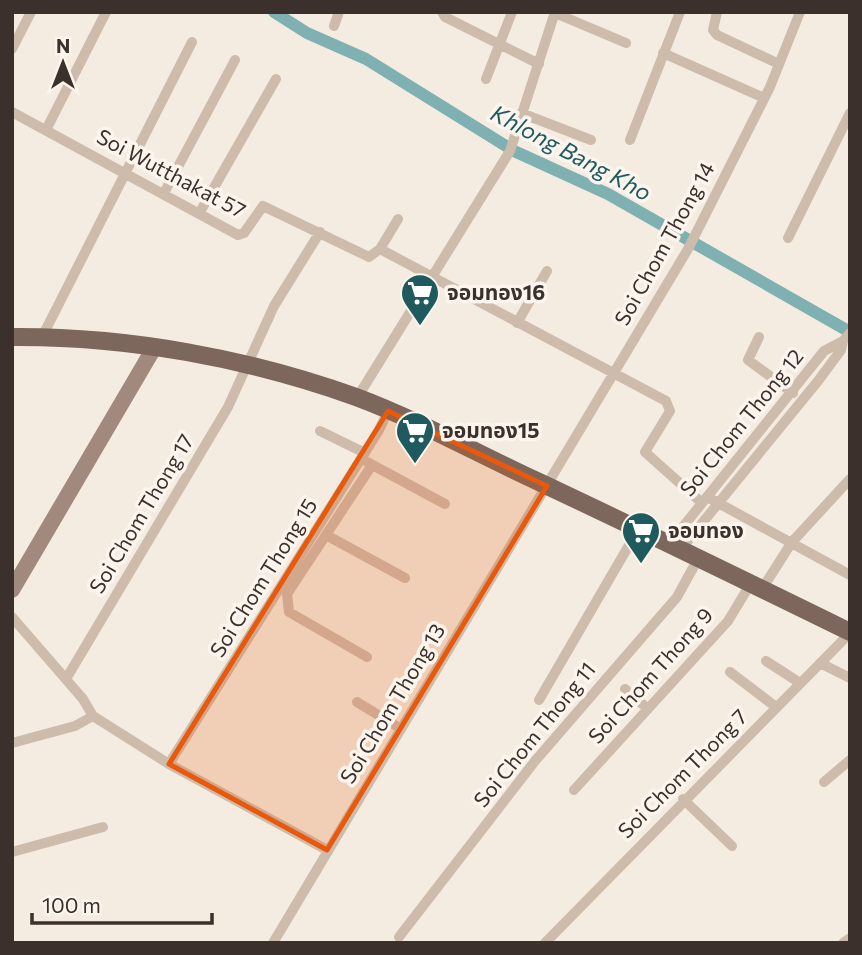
<svg xmlns="http://www.w3.org/2000/svg" width="862" height="955" font-family="Commissioner,'Noto Sans Thai',sans-serif">
  <style>
    .lines { fill: none; stroke-linecap: round; stroke-linejoin: round }
    .canal { stroke: #7fb0b2; stroke-width: 12 }
    .street { stroke: #cdbbac; stroke-width: 10 }
    .secondary { stroke: #a18a7d; stroke-width: 16 }
    .primary { stroke: #7d675c; stroke-width: 18 }
    .marked { fill: #e8590c; fill-opacity: 0.2; stroke: #e8590c; stroke-width: 5; stroke-linejoin: round }
    .labels { text-anchor: middle; stroke-width: 7; stroke-linejoin: round; paint-order: stroke }
    .street-label { font-size: 21px; fill: #3b302b; stroke: #fbf5ee }
    .poi-label { font-size: 21px; font-weight: bold; fill: #3b302b; stroke: #fbf5ee; text-anchor: start }
    .water-label { font-size: 23px; font-style: italic; fill: #1f5a5e; stroke: #fbf5ee }
  </style>
  <rect width="100%" height="100%" fill="#f4ebe1"/>
  <g class="lines">
    <path class="canal" d="M274 12 307 33 366 59 514 151 608 194 850 332"/>
    <path class="street" d="M442 12 445 17 539 64
      M717 12 713 30 717 35 779 64
      M555 13 626 43
      M334 26 339 12
      M12 49 31 12
      M663 53 764 98
      M486 79 512 12
      M12 112 238 235 244 233 263 206 369 257 380 249 398 219
      M521 113 591 140
      M46 130 106 12
      M630 140 680 12
      M164 193 235 60
      M200 212 276 79
      M788 238 850 113
      M380 249 666 401 670 411 645 452 702 503
      M517 323 547 271
      M42 337 192 42
      M759 337 748 360 793 393
      M357 398 510 151 555 12
      M320 431 365 453
      M367 462 445 504
      M711 499 850 575
      M326 535 405 578
      M670 543 824 351 843 341 850 333
      M681 549 818 381 841 350 843 341
      M762 589 792 542 850 479
      M12 617 83 699 93 716 169 764 327 850
      M367 657 289 612 287 594 372 465
      M766 661 800 683
      M820 663 850 678
      M730 672 776 707
      M66 679 228 407 274 306 320 232
      M625 689 648 709
      M539 700 639 528
      M357 702 401 729
      M12 743 75 726 93 716
      M169 764 379 430 388 411
      M824 782 850 760
      M574 790 728 621 751 583
      M683 799 732 846
      M12 852 103 827
      M399 937 535 761 677 597 699 557
      M273 943 688 249 770 87 800 12
      M545 943 850 633
      M843 943 850 938"/>
    <path class="secondary" d="M12 590 154 348"/>
    <path class="primary" d="M12 337C127 336 247 358 356 397 418 420 478 454 539 482 643 531 746 581 850 632"/>
  </g>
  <path class="marked" d="M388 411 547 486 327 850 169 764Z"/>
  <defs>
    <symbol id="supermarket-pin" viewBox="-11 -11 22 30"><path d="M0 17L-7.5 6A9.5 9.5 0 1 1 7.5 6Z" fill="#1f5a5e" stroke="#fbf5ee"/><path d="M-6-5.5h2.5l.6 2H6L4.5 2H-2.5L-4.4-4H-6ZM-1.5 3.2a1.3 1.3 0 1 0 .1 0ZM3 3.2a1.3 1.3 0 1 0 .1 0Z" fill="#fff"/></symbol>
  </defs>
  <g fill-rule="evenodd">
    <use href="#supermarket-pin" x="398" y="271" width="44" height="60"/>
    <use href="#supermarket-pin" x="393" y="409" width="44" height="60"/>
    <use href="#supermarket-pin" x="619" y="509" width="44" height="60"/>
  </g>
  <g class="labels">
    <g class="street-label">
      <text transform="translate(171 174) rotate(28)" y="7">Soi Wutthakat 57</text>
      <text transform="translate(665 244) rotate(-61)" y="7">Soi Chom Thong 14</text>
      <text transform="translate(742 423) rotate(-51)" y="7">Soi Chom Thong 12</text>
      <text transform="translate(142 514) rotate(-59)" y="7">Soi Chom Thong 17</text>
      <text transform="translate(264 578) rotate(-58)" y="7">Soi Chom Thong 15</text>
      <text transform="translate(651 676) rotate(-48)" y="7">Soi Chom Thong 9</text>
      <text transform="translate(393 704) rotate(-59)" y="7">Soi Chom Thong 13</text>
      <text transform="translate(535 735) rotate(-51)" y="7">Soi Chom Thong 11</text>
      <text transform="translate(683 774) rotate(-45)" y="7">Soi Chom Thong 7</text>
    </g>
    <g class="poi-label">
      <text x="447" y="300">จอมทอง16</text>
      <text x="442" y="438">จอมทอง15</text>
      <text x="668" y="538">จอมทอง</text>
    </g>
    <g class="water-label">
      <text transform="translate(571 153) rotate(28)" y="8">Khlong Bang Kho</text>
    </g>
  </g>
  <rect width="862" height="955" fill="none" stroke="#3b302b" stroke-width="28"/>
  <g transform="translate(63 63)" stroke="#fbf5ee" stroke-width="5" paint-order="stroke">
  <path d="M0-5L12 26L0 18L-12 26Z" fill="#3b302b"/>
  <text y="-10" font-size="19" font-weight="bold" text-anchor="middle" fill="#3b302b">N</text>
  </g>
  <path d="M32 913v10h180v-10" fill="none" stroke="#3b302b" stroke-width="3.5"/>
  <text x="42" y="913" font-size="21" fill="#3b302b" stroke="#fbf5ee" stroke-width="5" paint-order="stroke">100 m</text>
</svg>
